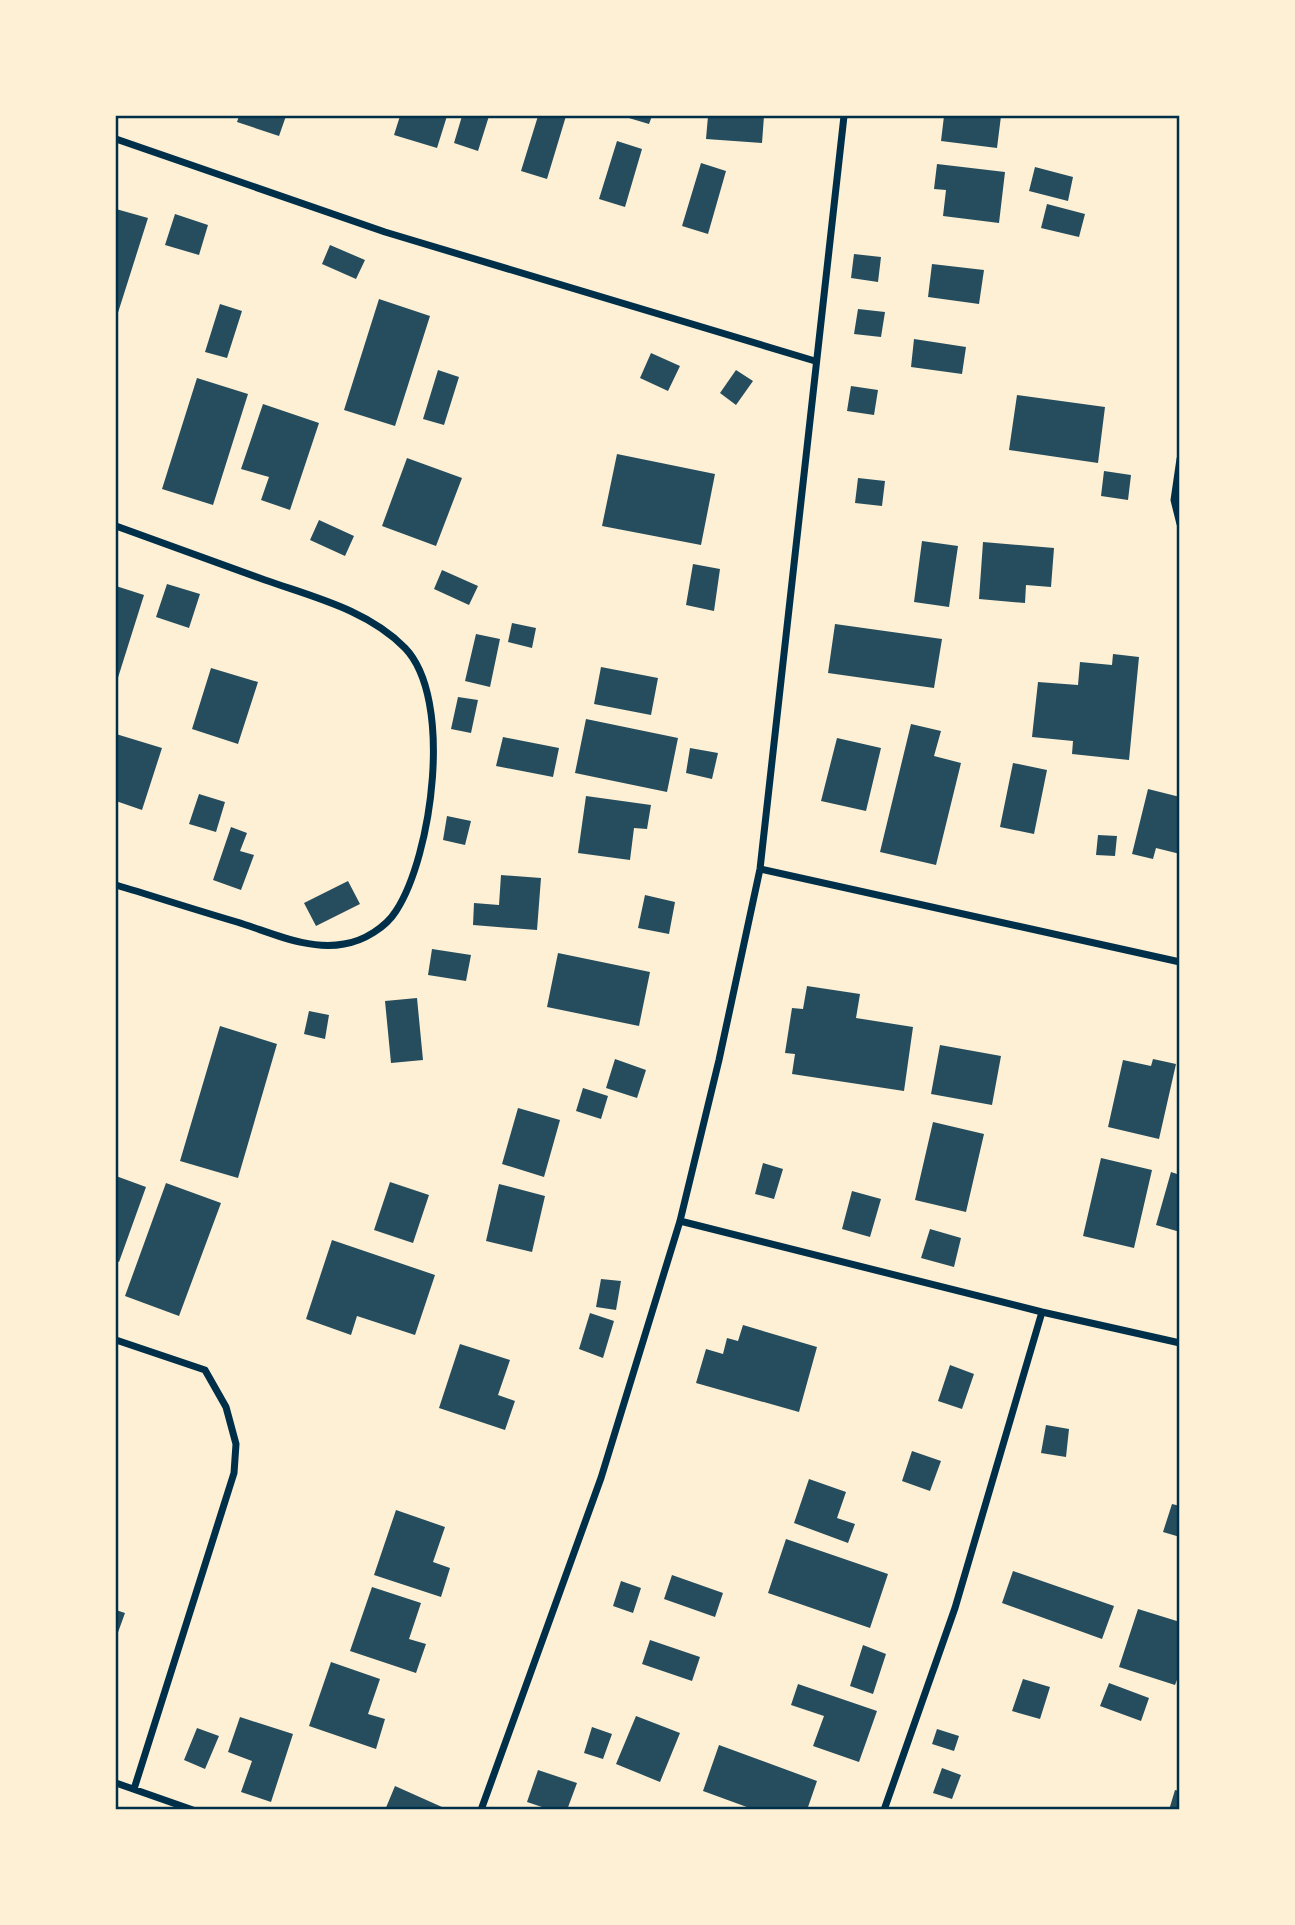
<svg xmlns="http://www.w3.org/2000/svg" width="1295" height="1925" font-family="Cabin,sans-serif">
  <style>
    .building { fill: #264d5e }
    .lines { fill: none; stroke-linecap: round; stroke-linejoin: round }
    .minor { stroke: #003049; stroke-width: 7 }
    .neatline { fill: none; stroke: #003049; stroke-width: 2.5 }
  </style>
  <rect width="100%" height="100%" fill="#fdf0d5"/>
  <path class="building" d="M239 116H286L279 136 237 122Z
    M400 116H447L437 148 394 135Z
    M462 116H489L478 151 454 143Z
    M538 116H566L547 179 521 171Z
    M622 116H652L649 124Z
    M708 116H764L762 143 706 139Z
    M944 116H1001L997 148 941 141Z
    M617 141 642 149 625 207 599 199Z
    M701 163 726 171 708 234 682 226Z
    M937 164 1005 172 999 223 943 216 946 190 934 189Z
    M1035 167 1073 177 1068 201 1029 191Z
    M1047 204 1085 214 1079 237 1041 228Z
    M116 209 148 218 116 319Z
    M175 214 208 225 199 255 165 245Z
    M330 245 365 260 356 279 322 264Z
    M854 254 881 257 878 282 851 278Z
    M932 264 984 270 979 304 928 297Z
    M379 299 430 316 395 426 344 410Z
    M220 304 242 311 227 358 205 352Z
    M858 309 885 312 881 337 854 334Z
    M914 339 966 347 962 374 911 367Z
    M651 353 680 366 668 391 640 378Z
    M438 370 459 377 444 425 423 419Z
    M736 370 753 381 736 405 720 393Z
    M197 378 248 394 213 505 162 489Z
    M851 386 878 390 874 415 847 411Z
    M1017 395 1105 407 1098 463 1009 450Z
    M263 404 319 423 290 510 261 500 269 477 241 469Z
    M617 454 715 474 701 545 602 526Z
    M407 458 462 478 436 546 382 526Z
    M1104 471 1131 475 1128 500 1101 496Z
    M858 478 885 481 882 506 855 503Z
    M319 520 354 536 345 556 310 540Z
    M922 541 958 546 949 607 914 602Z
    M983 542 1054 548 1051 587 1026 585 1025 603 979 599Z
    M693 564 720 569 714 611 686 605Z
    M442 570 478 586 469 605 434 589Z
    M167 584 200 594 189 628 156 617Z
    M116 586 144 595 116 684Z
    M512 623 536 628 532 648 508 642Z
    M835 624 942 639 934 688 828 673Z
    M476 634 500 639 490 687 465 681Z
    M1113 654 1139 657 1129 760 1072 754 1073 741 1032 737 1038 682 1078 685 1080 662 1112 665Z
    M601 667 658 678 651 715 594 704Z
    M211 668 258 682 238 744 192 729Z
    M458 697 478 700 471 733 451 729Z
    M586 719 678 738 667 792 575 773Z
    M911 724 941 731 934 756 961 763 936 865 880 852Z
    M116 734 162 748 142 810 116 801Z
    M503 737 559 748 553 777 496 766Z
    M837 738 881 748 866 811 821 801Z
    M690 748 718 753 712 779 686 773Z
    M1013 763 1047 770 1034 834 1000 827Z
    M1148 789 1180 797V854L1156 848 1153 859 1132 854Z
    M199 794 225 802 216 832 189 824Z
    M586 796 651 805 647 829 634 828 630 860 578 853Z
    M447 816 471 821 465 845 443 840Z
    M231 827 247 833 240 851 254 855 241 890 213 880Z
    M1098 835 1117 836 1115 856 1096 855Z
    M501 875 541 878 537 930 473 925 474 903 499 905Z
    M348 881 360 904 316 926 304 903Z
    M645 895 675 902 669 934 638 928Z
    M432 949 471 955 466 981 428 975Z
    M558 953 650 972 639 1026 547 1007Z
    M807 986 860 994 856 1018 913 1027 904 1091 792 1074 795 1054 785 1053 792 1008 803 1009Z
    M417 998 423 1060 391 1063 385 1001Z
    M309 1011 329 1015 325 1039 304 1034Z
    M220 1026 277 1044 238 1178 180 1161Z
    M940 1045 1001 1056 992 1105 931 1094Z
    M615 1059 646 1070 637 1098 606 1088Z
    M1153 1059 1176 1064 1159 1139 1108 1127 1123 1060 1151 1066Z
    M583 1088 608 1096 601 1119 576 1111Z
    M518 1108 560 1120 544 1177 502 1164Z
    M933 1122 984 1134 966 1212 915 1200Z
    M1101 1158 1152 1170 1134 1248 1083 1236Z
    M763 1163 783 1169 774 1199 755 1194Z
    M1171 1172 1180 1175V1232L1156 1225Z
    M116 1176 146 1187 119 1262 116 1261Z
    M390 1182 429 1195 413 1243 374 1230Z
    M166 1183 221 1203 179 1316 125 1296Z
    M499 1184 545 1196 532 1252 486 1241Z
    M852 1191 881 1199 870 1237 842 1229Z
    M930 1229 961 1238 954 1267 921 1258Z
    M332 1240 435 1275 415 1335 357 1316 351 1335 306 1319Z
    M601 1279 621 1281 616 1310 596 1307Z
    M590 1313 614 1321 603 1358 579 1349Z
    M743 1325 817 1347 799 1412 696 1383 706 1349 723 1354 727 1338 738 1341Z
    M460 1344 510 1360 498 1395 515 1401 505 1430 439 1408Z
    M950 1365 974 1374 962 1409 938 1401Z
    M1046 1425 1069 1429 1066 1457 1041 1453Z
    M912 1451 941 1461 930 1491 902 1481Z
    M809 1479 846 1492 837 1518 855 1524 848 1543 794 1523Z
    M1172 1504 1180 1506V1537L1163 1532Z
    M396 1510 445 1527 433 1562 450 1568 441 1597 374 1575Z
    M786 1539 888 1574 870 1628 768 1593Z
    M1013 1571 1114 1606 1102 1639 1002 1603Z
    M672 1575 723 1593 715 1617 664 1599Z
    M621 1581 641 1588 633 1613 613 1606Z
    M372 1587 421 1603 409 1639 426 1644 416 1673 350 1651Z
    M1138 1609 1180 1622V1672L1175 1685 1119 1667Z
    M116 1610 125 1613 116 1638Z
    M650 1640 700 1657 692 1681 642 1664Z
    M863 1645 886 1654 873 1694 850 1686Z
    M331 1662 380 1679 368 1714 385 1719 376 1749 309 1726Z
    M1023 1679 1050 1687 1040 1719 1012 1711Z
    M1109 1683 1149 1698 1141 1721 1100 1706Z
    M798 1684 877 1711 859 1762 813 1746 824 1716 791 1705Z
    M636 1716 680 1733 660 1782 616 1764Z
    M240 1717 293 1734 271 1802 241 1792 252 1761 228 1752Z
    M592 1727 612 1734 603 1759 584 1753Z
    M197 1728 219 1736 205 1769 184 1760Z
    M937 1729 959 1736 954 1751 932 1744Z
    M719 1745 817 1781 807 1810H755L703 1791Z
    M942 1768 961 1775 952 1799 933 1793Z
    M538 1770 577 1783 567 1810H551L527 1802Z
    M395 1786 442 1807 441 1810H385Z
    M1175 1790 1180 1791V1810H1169Z"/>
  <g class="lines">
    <path class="minor" d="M116 139 385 232 815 361
      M1180 459 1174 500 1180 524
      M116 526C165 544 215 562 265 580 313 597 368 610 405 648 454 699 432 856 396 911 386 927 364 941 344 944 308 951 270 932 237 922 196 910 156 897 116 885
      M760 869 1180 962
      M680 1221 1042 1312 1180 1343
      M116 1340 205 1370 226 1407 236 1444 234 1473 134 1789
      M116 1783 193 1810
      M481 1810 601 1478 680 1221 719 1060 760 869 844 116
      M884 1810 955 1608 1042 1312"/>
  </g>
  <rect width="1295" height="1925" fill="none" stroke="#fdf0d5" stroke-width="234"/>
  <rect x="117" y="117" width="1061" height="1691" class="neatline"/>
</svg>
